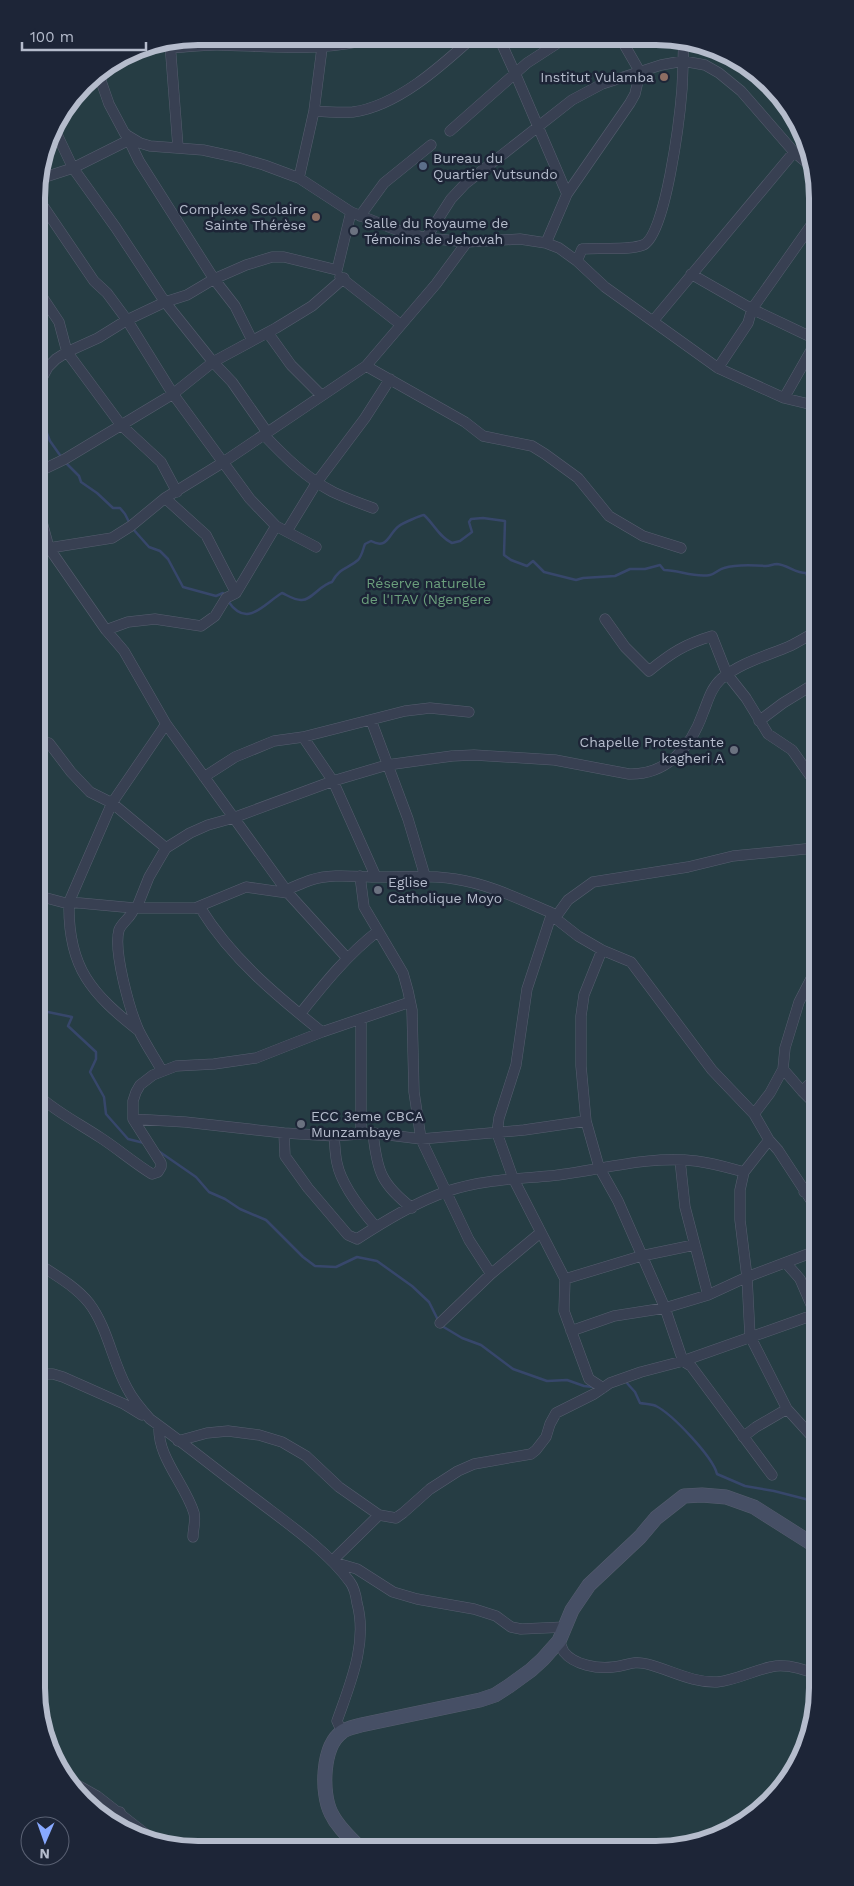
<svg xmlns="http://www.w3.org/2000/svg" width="854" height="1886" font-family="'Work Sans',sans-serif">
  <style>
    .green { fill: #263d44 }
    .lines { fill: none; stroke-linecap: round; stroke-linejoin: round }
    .stream { stroke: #37476b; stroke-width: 2.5 }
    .street-casing { stroke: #565e6f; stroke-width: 11 }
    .secondary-casing { stroke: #565e6f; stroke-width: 15 }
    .street { stroke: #384052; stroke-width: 10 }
    .secondary { stroke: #464f65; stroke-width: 14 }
    .education-dot { fill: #8d6e63; stroke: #1d2537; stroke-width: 2 }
    .service-dot { fill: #5c6f8a; stroke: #1d2537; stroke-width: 2 }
    .worship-dot { fill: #6b7280; stroke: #1d2537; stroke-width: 2 }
    .labels { text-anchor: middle; stroke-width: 5; stroke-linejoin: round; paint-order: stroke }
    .poi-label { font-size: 14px; fill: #b5bccc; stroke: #1d2537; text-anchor: start }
    .park-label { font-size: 14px; fill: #6b9f7c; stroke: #1d2537 }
    .rim { fill: none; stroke: #b5bccc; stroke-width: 6 }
  </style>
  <rect width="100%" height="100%" fill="#242e43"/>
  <path class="green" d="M198 36 687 39 763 77 791 108 812 156 817 1699 806 1750 784 1787 746 1823 698 1844 167 1847 91 1809 63 1778 42 1730 37 187 53 126 91 77 136 48Z"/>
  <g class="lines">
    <path class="stream" d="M37 408 50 441 62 458
      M65 462 79 476 81 482 97 493 113 508H120L125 514 130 524
      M133 529 149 547 160 551 168 559 183 587 216 596 223 593 225 596
      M228 601C247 629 262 605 282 593 287 595 294 600 301 600 311 601 321 584 332 582 340 567 348 569 358 560 362 556 363 549 365 544L371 541C388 550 388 534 399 526 401 524 421 515 424 515 434 524 439 537 452 543L460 541 472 532 469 522 471 519 483 518 505 521 504 555 511 560 527 566 533 561 544 572 576 580 583 578 615 576 630 569H645L660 565 664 570C679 570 694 578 710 575 715 574 719 569 724 568 737 564 753 565 766 566 770 566 773 564 777 564 788 565 795 573 806 573L809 580 814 578
      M39 997 43 1011 72 1017 68 1026 96 1052V1059L90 1072 104 1097 106 1114 128 1139 144 1143
      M157 1150 196 1177 209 1192 225 1199 240 1209 266 1220 303 1257 315 1266 336 1267 357 1257 377 1261 412 1286 429 1302 439 1322
      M442 1326 462 1338 481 1345 513 1369 547 1381 567 1380 584 1386 593 1387
      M626 1382 635 1392 640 1403C645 1404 651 1404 656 1406 672 1414 713 1457 717 1474L745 1486 774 1491 817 1502
      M72 1788 106 1809"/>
    <defs>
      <path id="street" d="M499 38 515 73 567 194
        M170 43 178 147
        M171 48C186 47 201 45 217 45 270 46 325 53 377 37
        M103 69 101 81 109 104 125 134 140 143 150 146 203 150 240 158 264 165 299 178 351 212 394 229 426 238 467 242 520 239 546 243 559 248 577 261 605 287 718 368 784 398 813 405
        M314 111C327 112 340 113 353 112 397 106 440 67 472 38
        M53 126 73 168 116 228 165 302 213 362 232 382 267 432
        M450 131 527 63 564 39
        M126 134 139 161 214 279 235 306 252 340
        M299 178 314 111 322 48
        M39 179 73 168 129 140
        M37 197 94 281 107 293 127 320 173 394 250 499 276 526 316 547
        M360 216 384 183 431 145
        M426 238 451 199 465 184 572 100 602 84 661 65 683 61 705 65 719 73 741 91 794 152 812 167
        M546 243 567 194 630 103 635 94 640 72 621 39
        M577 261 582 249C600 247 627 251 643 245 666 236 680 115 682 89 683 72 683 56 684 39
        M691 274 752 309 813 338
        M340 277 400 324
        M37 289 59 322 67 352 121 425 161 462 177 492
        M653 321 794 152
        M268 333 291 365 321 395
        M366 366 465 422 483 436 532 446 545 454 578 478 609 516 643 536 681 548
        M718 368 748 323 752 309 812 224
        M37 380 40 382 48 367 56 359 67 352 98 338 127 320 165 302 187 295 214 279 246 265 272 257H284L337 270 351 212
        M784 398 813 347
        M264 435C284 456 306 478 333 492 346 498 359 503 373 508
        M38 472 65 459 173 394 213 362 276 328 312 306 344 278
        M165 498 206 535 236 593
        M38 507 49 548 106 630 124 651 166 724 286 890
        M287 531 317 482 365 418 390 379
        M38 547 49 548 112 538 131 526 165 498 222 463 366 366 436 284 467 242
        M605 619 625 647 649 671C671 653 685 644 712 636L727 674 746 698 768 734 792 750 814 781
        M106 630 128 622 155 619 201 626 215 616 226 598 236 593 276 526
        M371 720 408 819 425 876
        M759 721 783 703 814 684
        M303 737 333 781 376 877
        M38 742 49 743 71 772 90 792 112 803 166 848
        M204 777 235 757 274 741 303 737 405 711 430 708 469 712
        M360 876 364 907 403 973 408 991 412 1010 414 1092 421 1139 469 1240 491 1274
        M288 893 347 958
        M39 896 69 904V902L134 908H195L246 887 288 893 286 890C294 887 302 883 311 880 332 873 357 877 379 877 404 877 430 875 455 879 489 884 521 900 552 913L555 918 578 936 602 950 631 962 712 1070 754 1114 769 1140 778 1150 816 1208
        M69 902 112 803 166 724
        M69 904C68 968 92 994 139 1031
        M137 907 149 877 166 848 190 833 208 825 233 818 333 781 387 765 452 756 474 755 555 760 629 774C667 775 691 747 703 713 708 701 711 688 721 679 741 662 767 656 790 646 798 642 806 637 814 633
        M134 908C132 917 122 922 119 930 113 951 130 1011 139 1031 146 1045 155 1058 162 1071
        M195 908 201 909C232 959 277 996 322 1032
        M552 913 527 989 516 1065 499 1118 497 1133 513 1178 565 1279 564 1311 589 1379 603 1388
        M555 918 568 900 593 882 688 867 733 856 815 848
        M602 950 584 995 581 1016V1066L586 1121 599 1167 618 1201 665 1308 683 1361 691 1366 772 1475
        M300 1014C324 984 347 955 378 931
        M783 1069 802 1091 815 1104
        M802 1091 815 1079
        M40 1097C58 1113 80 1124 101 1138 118 1149 134 1163 152 1174L158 1172 161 1167V1163L133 1119V1101L136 1092 140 1085 153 1075 176 1066 214 1064 256 1058 322 1032 410 1002
        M754 1114 770 1093 783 1069 785 1048 799 1002 815 971
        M133 1119 185 1122 284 1133 334 1136 373 1133 421 1139 524 1130 586 1121
        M284 1133 285 1156 308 1188 348 1235 357 1239C385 1221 416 1202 448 1191 481 1180 515 1179 549 1176 598 1171 647 1155 696 1161 713 1163 729 1168 744 1172
        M373 1133C377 1171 381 1184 412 1208
        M361 1134V1019
        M334 1136C335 1145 335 1155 337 1163 341 1184 363 1212 376 1227
        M769 1140 744 1172 740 1190V1220L747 1277 750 1336 787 1409 817 1442
        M680 1160 685 1207 708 1295
        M804 1192 816 1179
        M786 1263 800 1279 816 1316
        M40 1265C57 1276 76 1287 89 1303 108 1328 112 1361 127 1388 133 1400 141 1409 150 1419 185 1444 218 1471 253 1497 284 1521 327 1550 350 1582 354 1587 356 1596 357 1603 368 1643 350 1684 337 1721L342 1732
        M565 1279 641 1256 694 1245
        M440 1323 491 1274 540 1233
        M571 1331 614 1316 665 1308 708 1295 747 1277 816 1251
        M41 1374H53L63 1377 124 1404 142 1415
        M159 1426C157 1457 185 1484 194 1513 196 1521 193 1529 193 1537
        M743 1437 756 1427 787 1409
        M178 1441 207 1433 228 1431 259 1435 282 1442 306 1456 339 1487 379 1515 396 1518 403 1513 430 1489 458 1471 474 1464 531 1454 536 1450 546 1437 550 1424 556 1413 594 1394 610 1383 641 1372 683 1361 816 1314
        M332 1561 379 1515
        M333 1562 357 1569 393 1592 417 1599 474 1609 496 1616 511 1627 521 1629 565 1627
        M559 1641C561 1644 562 1649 564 1652 574 1665 598 1669 613 1667 627 1666 632 1660 647 1664 671 1670 692 1683 717 1682 738 1680 758 1668 776 1666 790 1665 804 1669 817 1675
        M63 1777 97 1796 156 1842
        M115 1821 120 1812"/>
      <path id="secondary" d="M358 1846C348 1836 337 1826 331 1813 321 1793 322 1746 342 1732 347 1728 355 1727 361 1725L480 1700 495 1695 509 1686 531 1670 543 1659 559 1641 572 1610 589 1585 640 1537 656 1518 684 1496 702 1495 726 1497 754 1507 817 1547"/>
    </defs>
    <use href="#street" class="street-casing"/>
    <use href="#secondary" class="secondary-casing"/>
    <use href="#street" class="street"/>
    <use href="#secondary" class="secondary"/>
  </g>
  <g class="education-dot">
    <circle cx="664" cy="77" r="5"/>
    <circle cx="316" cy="217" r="5"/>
  </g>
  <circle class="service-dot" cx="423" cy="166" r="5"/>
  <g class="worship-dot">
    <circle cx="354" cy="231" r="5"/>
    <circle cx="734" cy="750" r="5"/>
    <circle cx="378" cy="890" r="5"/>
    <circle cx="301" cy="1124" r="5"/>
  </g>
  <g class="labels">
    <g class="poi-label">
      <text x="654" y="82" text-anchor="end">Institut Vulamba</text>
      <text x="433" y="163">Bureau du<tspan x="433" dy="16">Quartier Vutsundo</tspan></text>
      <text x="306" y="214" text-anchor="end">Complexe Scolaire<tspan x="306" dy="16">Sainte Thérèse</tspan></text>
      <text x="364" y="228">Salle du Royaume de<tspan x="364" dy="16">Témoins de Jehovah</tspan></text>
      <text x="724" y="747" text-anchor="end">Chapelle Protestante<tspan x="724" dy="16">kagheri A</tspan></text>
      <text x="388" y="887">Eglise<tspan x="388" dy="16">Catholique Moyo</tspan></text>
      <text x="311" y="1121">ECC 3eme CBCA<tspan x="311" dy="16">Munzambaye</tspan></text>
    </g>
    <g class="park-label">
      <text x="426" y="588">Réserve naturelle<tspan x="426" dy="16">de l'ITAV (Ngengere</tspan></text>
    </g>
  </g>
  <path d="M0 0H854V1886H0ZM198 45H656A153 153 0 0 1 809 198V1688A153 153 0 0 1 656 1841H198A153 153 0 0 1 45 1688V198A153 153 0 0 1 198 45Z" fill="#1d2537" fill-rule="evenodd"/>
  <path class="rim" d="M198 45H656A153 153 0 0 1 809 198V1688A153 153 0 0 1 656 1841H198A153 153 0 0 1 45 1688V198A153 153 0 0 1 198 45Z"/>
  <g transform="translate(45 1841) rotate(182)"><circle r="24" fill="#1d2537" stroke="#5a6173"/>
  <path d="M0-4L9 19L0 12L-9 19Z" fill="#88a9ff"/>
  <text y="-8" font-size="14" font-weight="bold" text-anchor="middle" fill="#b5bccc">N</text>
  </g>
  <path d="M22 42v8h124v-8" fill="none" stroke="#b5bccc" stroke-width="2.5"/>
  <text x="30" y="42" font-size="15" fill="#b5bccc" stroke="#1d2537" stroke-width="4" paint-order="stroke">100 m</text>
</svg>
